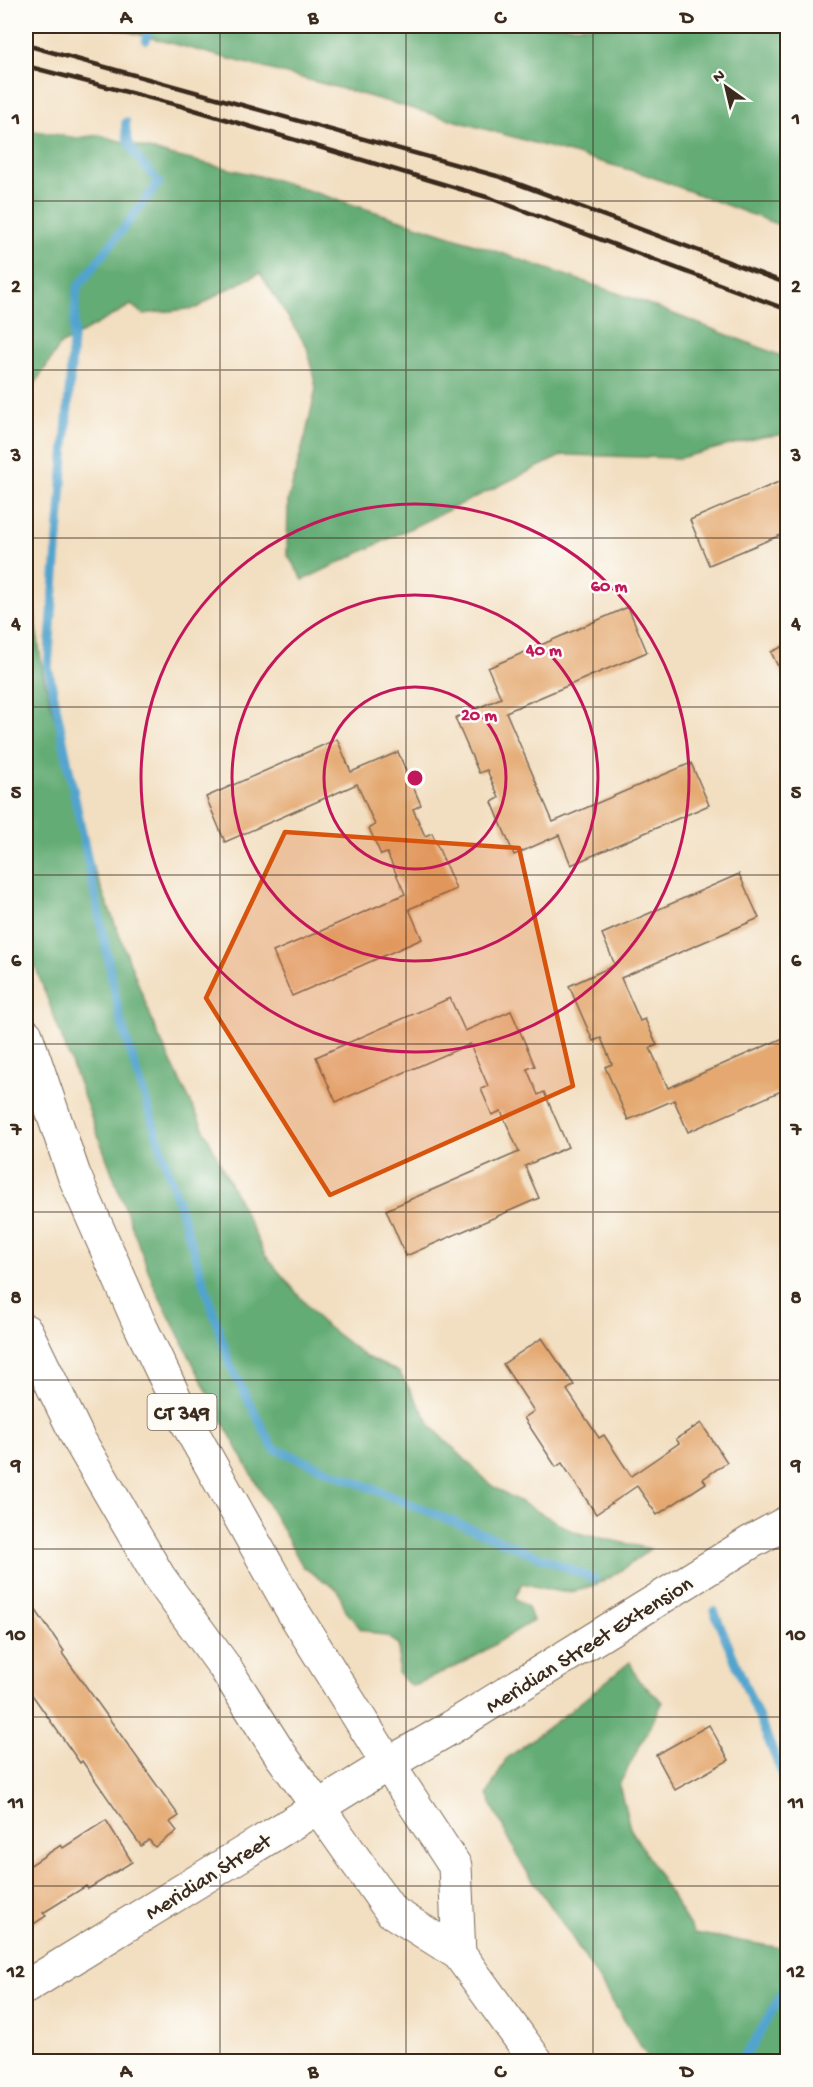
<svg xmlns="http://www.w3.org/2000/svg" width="813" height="2087" font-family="'Gochi Hand',sans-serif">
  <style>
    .forest { fill: #64ac74; stroke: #506b49; stroke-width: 1.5 }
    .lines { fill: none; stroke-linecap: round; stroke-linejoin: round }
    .stream { stroke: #52a4cd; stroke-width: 9 }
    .building { fill: #e4a86f }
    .secondary-casing { stroke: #7b6957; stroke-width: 35 }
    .highway-casing { stroke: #7b6957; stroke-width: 35 }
    .secondary { stroke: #fff; stroke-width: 33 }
    .highway { stroke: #fff; stroke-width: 33 }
    .rail { stroke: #3b2a1e; stroke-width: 4.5 }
    .marked { fill: #d7540e; fill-opacity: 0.2; stroke: #d7540e; stroke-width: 4.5; stroke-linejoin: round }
    .grid { fill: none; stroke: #3b2a1e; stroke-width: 1.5; stroke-opacity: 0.55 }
    .ring { fill: none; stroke: #c2185b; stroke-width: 3 }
    .labels { text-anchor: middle; stroke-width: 5; stroke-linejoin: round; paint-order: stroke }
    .shield { fill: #fdfcf7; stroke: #75695f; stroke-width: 1.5 }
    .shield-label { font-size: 21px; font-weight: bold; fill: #3b2a1e }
    .street-label { font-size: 22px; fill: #3b2a1e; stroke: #fdfcf7 }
    .centre { fill: #c2185b; stroke: #fdfcf7; stroke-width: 3 }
    .ring-label { font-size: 18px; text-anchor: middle; font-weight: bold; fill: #c2185b; stroke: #fdfcf7; stroke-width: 5; stroke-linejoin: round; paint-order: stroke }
    .neatline { fill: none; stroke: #3b2a1e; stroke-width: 2 }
    .grid-label { font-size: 20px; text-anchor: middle; font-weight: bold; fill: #3b2a1e }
  </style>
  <rect width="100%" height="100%" fill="#fdfcf7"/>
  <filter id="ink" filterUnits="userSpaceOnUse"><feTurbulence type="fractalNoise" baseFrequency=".0167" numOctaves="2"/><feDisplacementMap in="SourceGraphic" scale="12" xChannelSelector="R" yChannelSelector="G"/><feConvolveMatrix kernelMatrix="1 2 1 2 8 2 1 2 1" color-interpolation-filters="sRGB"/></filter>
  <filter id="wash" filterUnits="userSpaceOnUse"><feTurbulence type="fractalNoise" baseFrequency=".008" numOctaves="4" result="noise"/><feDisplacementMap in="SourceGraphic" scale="24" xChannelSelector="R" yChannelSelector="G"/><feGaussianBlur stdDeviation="1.35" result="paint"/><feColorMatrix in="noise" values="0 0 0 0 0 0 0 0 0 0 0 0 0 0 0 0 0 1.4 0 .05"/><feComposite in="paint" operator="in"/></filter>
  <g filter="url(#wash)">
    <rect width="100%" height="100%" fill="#f2dec0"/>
    <path class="forest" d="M107 26H787V228L644 174 350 91Z
      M26 127 29 130 77 138 99 135 170 155 276 180 472 243 640 301 787 358V434L761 437 680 458 563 455 303 580 287 554 288 500 306 434 316 388 307 347 260 273 220 293 197 308 143 314 131 305 60 345 26 398Z
      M26 503 36 629 44 677 93 867 158 1035 265 1255 320 1321 366 1357 399 1372 433 1428 492 1486 574 1532 650 1549C625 1568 596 1592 563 1592 550 1591 535 1586 522 1583L515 1598 528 1607 533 1621C516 1630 501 1641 484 1651 462 1665 436 1676 411 1686L398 1673 399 1644 388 1637 361 1629 346 1611 338 1590 303 1567 220 1417 154 1286 27 944 26 937Z
      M630 1662 638 1680 663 1702 619 1785 630 1828 694 1933 787 1949V2061H650L570 1934 522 1864 487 1795 506 1759 570 1711Z"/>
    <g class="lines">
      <path class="stream" d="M146 40 148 26
        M126 122C123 146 143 165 159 182L77 288 48 667 121 1022 230 1365 273 1448 594 1579
        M714 1611 788 1787
        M740 2062 754 2043 788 1982"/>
    </g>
    <g id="blocks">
      <path class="building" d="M788 478V532L709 565 690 520Z
        M628 607 647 652 506 712 553 822 691 763 709 805 571 865 559 835 514 855 492 802 499 798 487 770 479 773 455 718 501 698 488 668Z
        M788 644V687L771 652Z
        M337 739 351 772 398 752 421 805 413 809 425 836 432 833 456 889 409 909 422 939 292 996 273 952 405 894 387 853 381 855 369 828 375 825 357 784 225 842 206 797Z
        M739 874 759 918 621 978 640 1021 645 1019 657 1045 650 1048 668 1088 788 1036V1088L688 1132 674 1100 628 1120 605 1067 612 1064 601 1038 593 1041 569 986 615 965 602 934Z
        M450 998 465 1031 511 1011 535 1066 527 1069 538 1095 544 1092 568 1147 525 1166 539 1198 406 1256 386 1210 519 1152 501 1111 492 1115 481 1089 488 1086 470 1044 336 1102 316 1057Z
        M542 1338 574 1385 567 1390 599 1438 604 1435 631 1476 679 1443 676 1439 701 1423 727 1462 703 1479 706 1483 657 1515 637 1486 596 1514 562 1463 556 1467 524 1418 534 1411 503 1364Z
        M26 1596 64 1651 62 1653 179 1816 170 1822 177 1831 155 1847 149 1840 141 1846 82 1761 80 1763 26 1686Z
        M709 1725 729 1760 675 1790 656 1755Z
        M106 1820 132 1862 88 1889 86 1886 43 1913 46 1916 26 1929V1868L61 1845 63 1848Z"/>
    </g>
  </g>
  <g filter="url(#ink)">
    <use href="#blocks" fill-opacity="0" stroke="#7b6957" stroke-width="1.5"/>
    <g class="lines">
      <defs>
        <path id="secondary" d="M388 1764 455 1866 459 1954
          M318 1807 391 1911 459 1954 537 2062
          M26 1987 388 1764 447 1730 751 1542 788 1522"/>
        <path id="highway" d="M26 1035 74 1175 140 1325 185 1419 292 1610 388 1764
          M26 1331 78 1438 159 1577 224 1666 280 1754 318 1807"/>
      </defs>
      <use href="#secondary" class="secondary-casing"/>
      <use href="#highway" class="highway-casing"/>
      <use href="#secondary" class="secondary"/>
      <use href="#highway" class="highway"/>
      <path class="rail" d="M26 45 497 176 788 284
        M26 66 181 106 490 198 788 310"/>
    </g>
  </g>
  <path class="marked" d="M285 832 519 848 573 1086 330 1195 206 998Z"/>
  <path class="grid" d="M220 26V2062M406 26V2062M593 26V2062M26 201H788M26 370H788M26 538H788M26 707H788M26 875H788M26 1044H788M26 1212H788M26 1380H788M26 1549H788M26 1717H788M26 1886H788"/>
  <g class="ring">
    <circle cx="415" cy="778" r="91"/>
    <circle cx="415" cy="778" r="183"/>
    <circle cx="415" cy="778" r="274"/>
  </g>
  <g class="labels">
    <rect class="shield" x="147.5" y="1394" width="69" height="36" rx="4.5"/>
    <g class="shield-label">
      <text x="182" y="1419">CT 349</text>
    </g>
    <g class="street-label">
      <text transform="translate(588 1643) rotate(-32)" y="8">Meridian Street Extension</text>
      <text transform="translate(207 1875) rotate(-32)" y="8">Meridian Street</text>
    </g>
  </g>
  <circle cx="415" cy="778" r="9" class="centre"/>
  <g class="ring-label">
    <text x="609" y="591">60 m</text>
    <text x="544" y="655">40 m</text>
    <text x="479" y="720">20 m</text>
  </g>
  <rect width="813" height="2087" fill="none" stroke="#fdfcf7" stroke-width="66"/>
  <g transform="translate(726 87) rotate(326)" stroke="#fdfcf7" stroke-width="4.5" paint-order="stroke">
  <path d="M0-4.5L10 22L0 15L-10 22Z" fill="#3b2a1e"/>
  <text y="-9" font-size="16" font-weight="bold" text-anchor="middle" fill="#3b2a1e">N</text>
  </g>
  <rect x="33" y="33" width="747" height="2021" class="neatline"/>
  <g class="grid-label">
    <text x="126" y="23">A</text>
    <text x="313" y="23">B</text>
    <text x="500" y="23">C</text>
    <text x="687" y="23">D</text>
    <text x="16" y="124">1</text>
    <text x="796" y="124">1</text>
    <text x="16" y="292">2</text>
    <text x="796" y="292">2</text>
    <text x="16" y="461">3</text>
    <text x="796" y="461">3</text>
    <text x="16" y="629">4</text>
    <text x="796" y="629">4</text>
    <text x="16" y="798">5</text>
    <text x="796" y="798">5</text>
    <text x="16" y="966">6</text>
    <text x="796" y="966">6</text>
    <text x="16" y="1135">7</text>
    <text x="796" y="1135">7</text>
    <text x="16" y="1303">8</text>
    <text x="796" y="1303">8</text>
    <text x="16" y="1471">9</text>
    <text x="796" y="1471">9</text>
    <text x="16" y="1640">10</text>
    <text x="796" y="1640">10</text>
    <text x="16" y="1808">11</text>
    <text x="796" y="1808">11</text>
    <text x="16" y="1977">12</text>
    <text x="796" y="1977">12</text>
    <text x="126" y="2077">A</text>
    <text x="313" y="2077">B</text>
    <text x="500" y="2077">C</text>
    <text x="687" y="2077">D</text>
  </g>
</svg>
